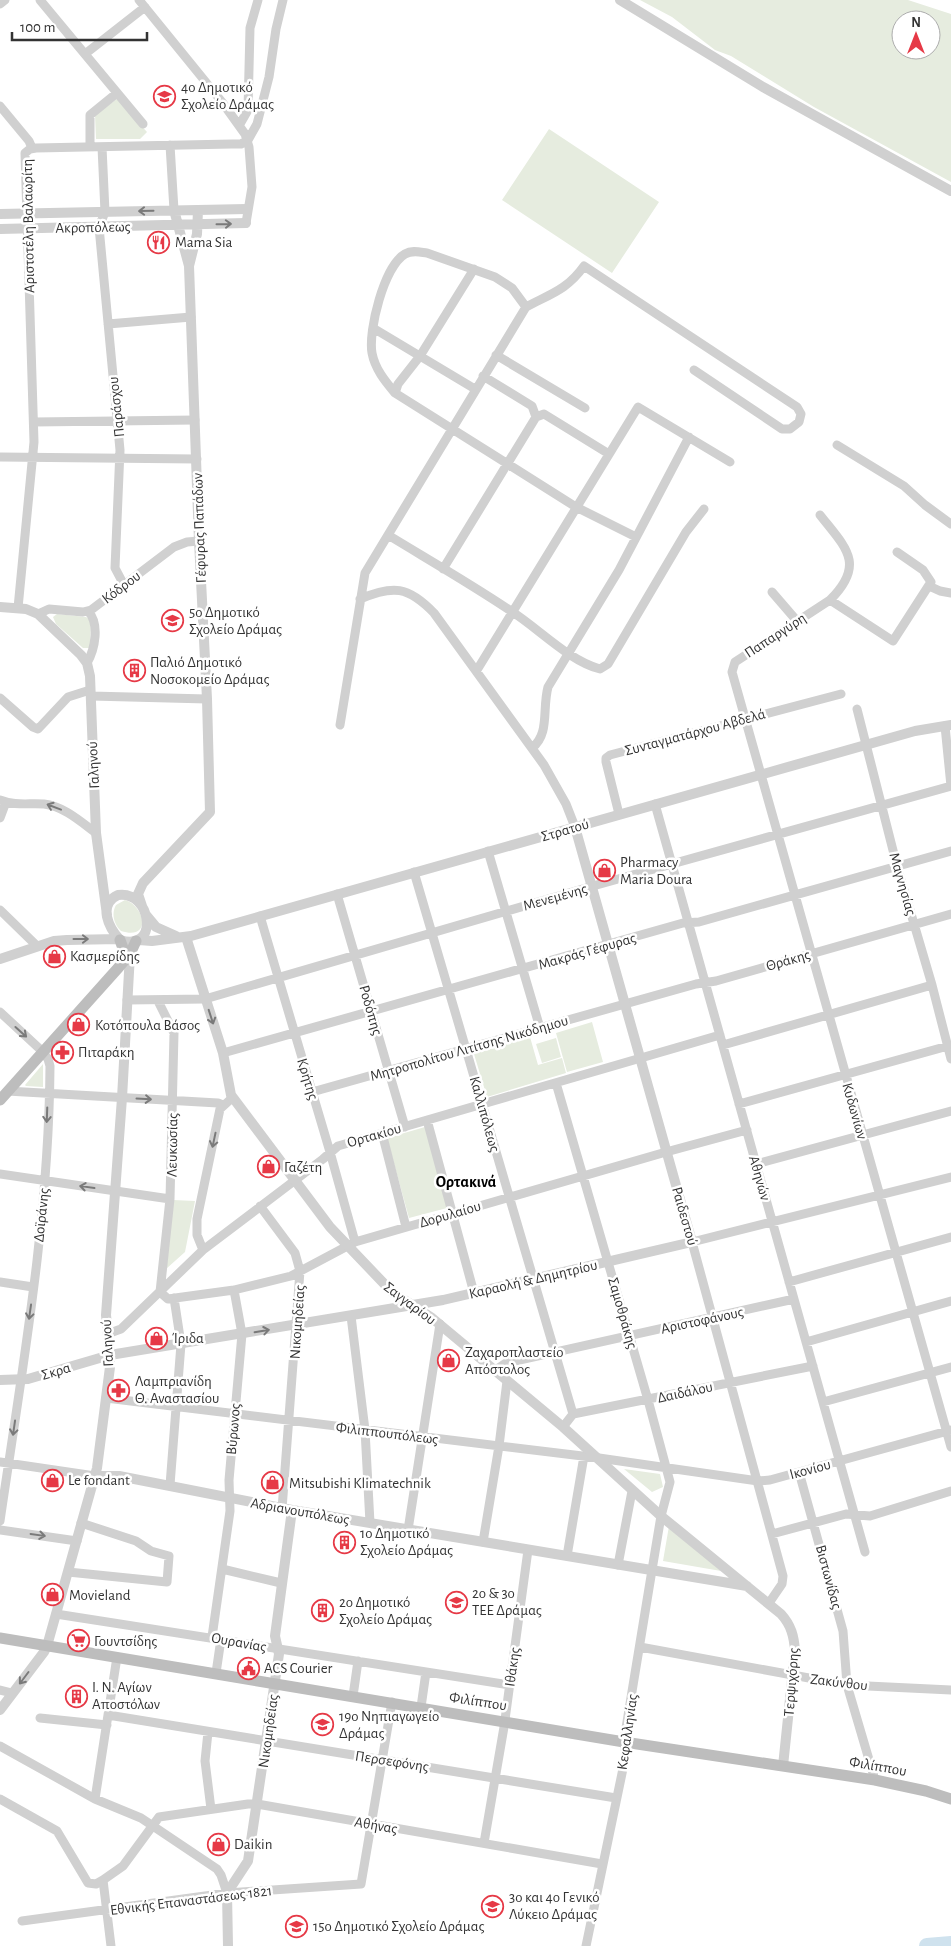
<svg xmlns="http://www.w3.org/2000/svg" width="951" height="1946" font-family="'Alegreya Sans',sans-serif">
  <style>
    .green { fill: #e6ecdf; fill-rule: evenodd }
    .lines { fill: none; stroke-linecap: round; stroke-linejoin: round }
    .river { stroke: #cfe2ee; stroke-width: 16 }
    .minor { stroke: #d0d0d0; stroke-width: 9 }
    .tertiary { stroke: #d0d0d0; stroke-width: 10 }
    .secondary { stroke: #bdbdbd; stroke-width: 11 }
    .oneway { stroke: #7a7a7a }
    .labels { text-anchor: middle; stroke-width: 5; stroke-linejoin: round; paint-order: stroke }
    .poi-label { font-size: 15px; fill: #333; stroke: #fff; text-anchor: start }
    .street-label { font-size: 15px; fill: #333; stroke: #fff }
    .neighbourhood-label { font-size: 16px; font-weight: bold; fill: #000; stroke: #fff }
  </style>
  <rect width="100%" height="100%" fill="#fff"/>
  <path class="green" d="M640 0H908L951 14V182L814 107 731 56 715 50 672 17ZM901 20H931V50H901Z
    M117 99 147 132 140 139H96L95 115Z
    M549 129 659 202 612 273 502 200Z
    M57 614 86 617 91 620 90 648H83L56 624 53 617Z
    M125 900C145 906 152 941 121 931 114 924 111 914 116 905Z
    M592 1022 603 1062 567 1072 556 1033Z
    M530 1037 538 1065 562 1058 566 1073 487 1097 474 1054Z
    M556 1038 561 1057 542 1063 536 1044Z
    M43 1064V1087L26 1086 25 1085Z
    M425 1127 447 1208 409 1218 387 1138Z
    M173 1200 195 1201 185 1252 166 1269Z
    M624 1469 660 1474 663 1487 652 1492Z
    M669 1526 721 1571 663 1561Z"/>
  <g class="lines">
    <path class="river" d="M927 1946 951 1944"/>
    <path class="minor" d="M40 0 143 124
      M139 0 222 102 245 134 249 147 252 187 246 223
      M0 4 5 0
      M85 54 145 7
      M0 106 29 141 32 148
      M240 124 248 110 250 28 258 0
      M170 145 174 210
      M90 147V115L117 93
      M102 147 105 212 99 227 120 450 115 568 124 585
      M526 307 512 288 495 277 427 253C419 252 412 250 405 254 384 266 368 331 372 353 375 369 385 381 395 393L576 507 636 537
      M108 324 191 317
      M373 328 475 389
      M496 355 585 408
      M483 376 532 406 536 417
      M395 393 398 384 420 356 474 269
      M34 422 195 420
      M837 445 904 486 925 505 951 524
      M0 457 197 459
      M820 515C846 548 866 564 830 600L735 662 732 672 951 1447
      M388 535C429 560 471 584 511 611 538 628 569 661 600 669L608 664 686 532 704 509
      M443 569 536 417 544 414 609 454
      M929 586 940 591 951 593
      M772 592 797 621
      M360 599C393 585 408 586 434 613L544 765 566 804 575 827
      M830 600 893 641 931 582 923 570 897 552
      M18 608 34 442 25 153 30 149 36 148 232 144H241L248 140 257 124 269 77 276 29 283 0
      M38 614 49 609 83 612 91 610 174 547 187 542 199 541
      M87 663C95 649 100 624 88 611
      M477 670 638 407 730 462
      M91 696 207 699
      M0 698 33 727 38 729 68 697 90 690
      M857 709 897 866 932 985 951 1059
      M340 725 365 573 526 307C550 294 567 290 584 266L797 407 801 414 799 422 790 429H782L694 370
      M945 726 951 786
      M532 748C550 734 542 709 548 687L619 570 689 437
      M0 800C15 806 28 803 44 804 63 806 80 821 96 833
      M655 804 865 1552
      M619 814 606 762V758L610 755 841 694
      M0 818 6 802
      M488 851 540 1028
      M414 872 573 1414
      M337 894 405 1127
      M0 910 37 946
      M260 916 330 1152 355 1242
      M127 1000 205 999 593 886 951 786
      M158 1001 174 1033 170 1199 160 1292 168 1299 234 1290 291 1276 355 1242 666 1152 747 1130
      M0 1012 42 1051 48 1059 50 1066C49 1219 22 1371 0 1521
      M723 1045 932 985
      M223 1053 683 923 699 922 951 851
      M556 1083 648 1400 670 1482 661 1516 652 1570 625 1734V1759L586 1946
      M7 1091 218 1103 223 1105
      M312 1092 696 984 716 981 951 914
      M739 1104 948 1046
      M427 1120 474 1293
      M382 1133 406 1227
      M756 1164 951 1111
      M0 1174 170 1199
      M260 1206 295 1253 300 1271 282 1509
      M203 1250 197 1235V1219L220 1109 232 1098
      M0 1282 33 1287
      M789 1282 951 1237
      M351 1316 365 1430 370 1523
      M107 1334 121 1329 203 1250 323 1159 338 1146 720 1035
      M806 1342 951 1301
      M494 1371 506 1363 794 1299
      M106 1398 599 1458 758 1481 770 1480 951 1430
      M823 1402 951 1367
      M563 1427 573 1414 813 1366
      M0 1462 95 1476
      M799 1472 843 1631 847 1685 875 1780
      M170 1485 181 1344 174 1298
      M0 1530 77 1541
      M408 1530 440 1324
      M772 1534 846 1514 870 1516 951 1491
      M483 1542 499 1446 507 1381
      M567 1556 584 1456
      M618 1565 632 1491
      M222 1569 281 1583
      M68 1572 167 1582 169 1556 151 1551 136 1541 81 1523
      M769 1603 782 1584 783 1576 692 1242 951 1177
      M56 1614 510 1685
      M212 1637 230 1511 229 1480 242 1334 234 1290
      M640 1647 847 1685 951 1690
      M216 1673 221 1639
      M0 1690 12 1693
      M353 1696 358 1661
      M421 1707 426 1672
      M108 1715 616 1798
      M40 1718 107 1725
      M208 1732 205 1761 211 1809
      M0 1746 95 1799 141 1818 217 1869 221 1875 227 1893
      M0 1799 57 1831 88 1883 96 1884 103 1880
      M95 1799 117 1657
      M484 1843 504 1727 528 1550
      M22 1921 227 1893 361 1884 392 1702
      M111 1946 103 1880 123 1866 159 1817 248 1804H257L602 1864"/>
    <path class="tertiary" d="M620 0 763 87 951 191
      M0 214 247 209
      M0 229 246 223
      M189 266 197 234 198 210
      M0 607 26 609 38 614 81 655 87 663 90 676 96 833 107 915
      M118 895C152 890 160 953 120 940 109 928 97 905 118 895Z
      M142 906 138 894 143 883 210 812 207 699 199 541 189 266 174 210
      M146 915 156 927 176 936
      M186 937 223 1053 231 1095 330 1227 392 1292 432 1318 563 1427 661 1516 781 1614C791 1625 794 1636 795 1651L783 1766
      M139 940 152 941 191 936 915 731 951 725
      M0 959 54 941 67 940 119 939
      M0 1380 28 1379 110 1355 443 1300 692 1242 575 827
      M95 1476H119L292 1510 747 1586
      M0 1710 44 1652 47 1646 97 1468 110 1367V1355L106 1315 122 1098 130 954
      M228 1946 227 1893 248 1861 279 1654 275 1636 292 1510"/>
    <path class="secondary" d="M120 940 124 951 121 963
      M0 1100 119 967 130 954 136 941
      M0 1638 624 1742 875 1780 926 1791 951 1799"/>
  </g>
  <defs><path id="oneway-shaft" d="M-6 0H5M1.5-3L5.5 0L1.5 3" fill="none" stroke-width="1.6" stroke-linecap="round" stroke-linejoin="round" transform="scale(1.25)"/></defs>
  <g class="oneway">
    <use href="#oneway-shaft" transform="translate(146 211) rotate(179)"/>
    <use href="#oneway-shaft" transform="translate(224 224) rotate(-1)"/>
    <use href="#oneway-shaft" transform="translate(54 807) rotate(-159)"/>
    <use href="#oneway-shaft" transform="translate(81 939)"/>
    <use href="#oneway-shaft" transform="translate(211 1017) rotate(72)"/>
    <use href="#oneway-shaft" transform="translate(21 1032) rotate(42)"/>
    <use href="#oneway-shaft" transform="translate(144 1099) rotate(3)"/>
    <use href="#oneway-shaft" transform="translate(47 1115) rotate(92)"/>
    <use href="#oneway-shaft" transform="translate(214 1140) rotate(102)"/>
    <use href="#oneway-shaft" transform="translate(87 1187) rotate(-172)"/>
    <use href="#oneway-shaft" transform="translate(30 1312) rotate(98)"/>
    <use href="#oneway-shaft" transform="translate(262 1331) rotate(-9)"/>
    <use href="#oneway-shaft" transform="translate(14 1428) rotate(98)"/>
    <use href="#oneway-shaft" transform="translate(38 1535) rotate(8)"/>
    <use href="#oneway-shaft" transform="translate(24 1678) rotate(127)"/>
  </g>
  <defs>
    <symbol id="school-ring" viewBox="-11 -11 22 22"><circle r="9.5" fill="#fff" stroke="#e63946" stroke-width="1.5"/><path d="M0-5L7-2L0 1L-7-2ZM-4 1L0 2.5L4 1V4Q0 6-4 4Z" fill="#e63946"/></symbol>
    <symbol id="restaurant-ring" viewBox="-11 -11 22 22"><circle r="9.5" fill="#fff" stroke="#e63946" stroke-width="1.5"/><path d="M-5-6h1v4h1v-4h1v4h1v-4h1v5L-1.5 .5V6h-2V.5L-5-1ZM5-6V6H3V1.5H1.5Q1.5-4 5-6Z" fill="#e63946"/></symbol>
    <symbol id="building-ring" viewBox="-11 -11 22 22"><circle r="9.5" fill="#fff" stroke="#e63946" stroke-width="1.5"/><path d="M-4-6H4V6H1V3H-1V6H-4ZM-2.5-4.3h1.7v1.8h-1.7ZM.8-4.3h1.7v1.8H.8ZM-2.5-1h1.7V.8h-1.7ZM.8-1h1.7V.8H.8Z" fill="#e63946"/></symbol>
    <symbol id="shop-ring" viewBox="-11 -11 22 22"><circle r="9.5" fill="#fff" stroke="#e63946" stroke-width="1.5"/><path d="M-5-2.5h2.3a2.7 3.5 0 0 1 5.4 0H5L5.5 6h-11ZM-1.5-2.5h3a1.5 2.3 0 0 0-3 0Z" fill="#e63946"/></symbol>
    <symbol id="pharmacy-ring" viewBox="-11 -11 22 22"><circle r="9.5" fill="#fff" stroke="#e63946" stroke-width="1.5"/><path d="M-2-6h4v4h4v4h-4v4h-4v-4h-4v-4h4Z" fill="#e63946"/></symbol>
    <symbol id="supermarket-ring" viewBox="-11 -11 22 22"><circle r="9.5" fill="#fff" stroke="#e63946" stroke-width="1.5"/><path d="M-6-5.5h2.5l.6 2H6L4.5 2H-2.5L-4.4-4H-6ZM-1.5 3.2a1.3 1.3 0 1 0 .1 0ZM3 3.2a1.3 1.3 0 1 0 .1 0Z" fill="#e63946"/></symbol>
    <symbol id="civic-ring" viewBox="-11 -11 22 22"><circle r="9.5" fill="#fff" stroke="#e63946" stroke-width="1.5"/><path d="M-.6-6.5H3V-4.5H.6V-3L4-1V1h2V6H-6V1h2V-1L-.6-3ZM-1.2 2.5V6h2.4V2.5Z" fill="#e63946"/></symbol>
  </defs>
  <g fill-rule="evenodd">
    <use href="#school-ring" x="152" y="84" width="25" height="25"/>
    <use href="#restaurant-ring" x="146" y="230" width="25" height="25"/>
    <use href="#school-ring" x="160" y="608" width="25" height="25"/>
    <use href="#building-ring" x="122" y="658" width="25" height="25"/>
    <use href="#shop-ring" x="592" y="858" width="25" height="25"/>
    <use href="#shop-ring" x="42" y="944" width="25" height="25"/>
    <use href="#shop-ring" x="66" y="1012" width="25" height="25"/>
    <use href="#pharmacy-ring" x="50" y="1040" width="25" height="25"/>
    <use href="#shop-ring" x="256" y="1154" width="25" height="25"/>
    <use href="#shop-ring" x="144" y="1326" width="25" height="25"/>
    <use href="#shop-ring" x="436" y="1348" width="25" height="25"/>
    <use href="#pharmacy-ring" x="106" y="1378" width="25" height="25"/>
    <use href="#shop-ring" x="40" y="1468" width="25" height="25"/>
    <use href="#shop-ring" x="260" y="1470" width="25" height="25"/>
    <use href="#building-ring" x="332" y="1530" width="25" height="25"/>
    <use href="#shop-ring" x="40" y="1582" width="25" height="25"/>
    <use href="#school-ring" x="444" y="1590" width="25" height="25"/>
    <use href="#building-ring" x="310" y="1598" width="25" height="25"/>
    <use href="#supermarket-ring" x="66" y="1628" width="25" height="25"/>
    <use href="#civic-ring" x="236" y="1656" width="25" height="25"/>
    <use href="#building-ring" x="64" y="1684" width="25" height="25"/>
    <use href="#school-ring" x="310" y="1712" width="25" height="25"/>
    <use href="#shop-ring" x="206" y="1832" width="25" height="25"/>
    <use href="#school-ring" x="480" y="1894" width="25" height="25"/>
    <use href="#school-ring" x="284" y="1914" width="25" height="25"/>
  </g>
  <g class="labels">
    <g class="poi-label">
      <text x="181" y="92">4ο Δημοτικό<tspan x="181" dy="17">Σχολείο Δράμας</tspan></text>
      <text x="175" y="247">Mama Sia</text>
      <text x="189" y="617">5ο Δημοτικό<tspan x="189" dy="17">Σχολείο Δράμας</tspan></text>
      <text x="150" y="667">Παλιό Δημοτικό<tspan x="150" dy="17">Νοσοκομείο Δράμας</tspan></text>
      <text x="620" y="867">Pharmacy<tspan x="620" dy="17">Maria Doura</tspan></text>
      <text x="70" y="961">Κασμερίδης</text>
      <text x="95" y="1030">Κοτόπουλα Βάσος</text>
      <text x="78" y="1057">Πιταράκη</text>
      <text x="284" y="1172">Γαζέτη</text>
      <text x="172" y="1343">Ίριδα</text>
      <text x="465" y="1357">Ζαχαροπλαστείο<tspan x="465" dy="17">Απόστολος</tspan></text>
      <text x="135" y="1386">Λαμπριανίδη<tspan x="135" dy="17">Θ. Αναστασίου</tspan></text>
      <text x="68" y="1485">Le fondant</text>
      <text x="289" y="1488">Mitsubishi Klimatechnik</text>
      <text x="360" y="1538">1ο Δημοτικό<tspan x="360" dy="17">Σχολείο Δράμας</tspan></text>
      <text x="472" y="1598">2ο &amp; 3ο<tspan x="472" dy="17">ΤΕΕ Δράμας</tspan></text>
      <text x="69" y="1600">Movieland</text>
      <text x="339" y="1607">2ο Δημοτικό<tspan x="339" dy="17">Σχολείο Δράμας</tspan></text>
      <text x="94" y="1646">Γουντσίδης</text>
      <text x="264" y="1673">ACS Courier</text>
      <text x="92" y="1692">Ι. Ν. Αγίων<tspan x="92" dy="17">Αποστόλων</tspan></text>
      <text x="339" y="1721">19ο Νηπιαγωγείο<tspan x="339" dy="17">Δράμας</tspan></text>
      <text x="234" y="1849">Daikin</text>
      <text x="509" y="1902">3ο και 4ο Γενικό<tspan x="509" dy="17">Λύκειο Δράμας</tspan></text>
      <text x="313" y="1931">15ο Δημοτικό Σχολείο Δράμας</text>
    </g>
    <g class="street-label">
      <text transform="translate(28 226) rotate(-91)" y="5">Αριστοτέλη Βαλαωρίτη</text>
      <text transform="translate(93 227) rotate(-1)" y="5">Ακροπόλεως</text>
      <text transform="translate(116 407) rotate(-96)" y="5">Παράσχου</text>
      <text transform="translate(199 528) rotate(-92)" y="5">Γέφυρας Παπάδων</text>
      <text transform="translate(121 587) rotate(-37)" y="5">Κόδρου</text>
      <text transform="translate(775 635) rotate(-33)" y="5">Παπαργύρη</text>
      <text transform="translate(695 732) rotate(-15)" y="5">Συνταγματάρχου Αβδελά</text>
      <text transform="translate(93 765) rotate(-93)" y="5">Γαληνού</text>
      <text transform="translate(565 830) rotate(-16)" y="5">Στρατού</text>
      <text transform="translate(903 884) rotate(74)" y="5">Μαγνησίας</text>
      <text transform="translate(555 897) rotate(-16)" y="5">Μενεμένης</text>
      <text transform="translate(587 951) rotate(-16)" y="5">Μακράς Γέφυρας</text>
      <text transform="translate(788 960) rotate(-16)" y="5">Θράκης</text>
      <text transform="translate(371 1010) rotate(74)" y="5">Ροδόπης</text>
      <text transform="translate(469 1048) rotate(-16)" y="5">Μητροπολίτου Λιτίτσης Νικόδημου</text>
      <text transform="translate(308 1079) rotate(73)" y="5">Κρήτης</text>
      <text transform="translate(855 1111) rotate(74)" y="5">Κυδωνίων</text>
      <text transform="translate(485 1114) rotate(74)" y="5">Καλλιπόλεως</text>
      <text transform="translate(374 1135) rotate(-16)" y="5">Ορτακίου</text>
      <text transform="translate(172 1145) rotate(-89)" y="5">Λευκωσίας</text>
      <text transform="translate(760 1178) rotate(74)" y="5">Αθηνών</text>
      <text transform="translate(450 1214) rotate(-16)" y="5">Δορυλαίου</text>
      <text transform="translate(41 1215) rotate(-84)" y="5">Δοϊράνης</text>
      <text transform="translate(685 1216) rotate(74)" y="5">Ραιδεστού</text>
      <text transform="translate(533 1279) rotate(-13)" y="5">Καραολή &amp; Δημητρίου</text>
      <text transform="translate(410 1303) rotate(37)" y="5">Σαγγαρίου</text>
      <text transform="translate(623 1313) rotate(74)" y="5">Σαμοθράκης</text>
      <text transform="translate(702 1320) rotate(-12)" y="5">Αριστοφάνους</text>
      <text transform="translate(297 1322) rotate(-86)" y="5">Νικομηδείας</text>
      <text transform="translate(107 1343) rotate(-93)" y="5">Γαληνού</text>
      <text transform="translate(56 1371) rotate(-16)" y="5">Σκρα</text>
      <text transform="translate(685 1392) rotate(-12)" y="5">Δαιδάλου</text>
      <text transform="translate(233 1429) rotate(-85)" y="5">Βύρωνος</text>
      <text transform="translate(387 1433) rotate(7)" y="5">Φιλιππουπόλεως</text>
      <text transform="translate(810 1469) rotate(-15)" y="5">Ικονίου</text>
      <text transform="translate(300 1511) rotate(10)" y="5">Αδριανουπόλεως</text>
      <text transform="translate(829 1577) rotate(75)" y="5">Βιστωνίδας</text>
      <text transform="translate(239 1642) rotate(10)" y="5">Ουρανίας</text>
      <text transform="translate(512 1667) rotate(-82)" y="5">Ιθάκης</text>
      <text transform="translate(791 1682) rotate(-86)" y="5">Τερψιχόρης</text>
      <text transform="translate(839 1682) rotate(7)" y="5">Ζακύνθου</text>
      <text transform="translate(478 1701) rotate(9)" y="5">Φιλίππου</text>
      <text transform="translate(268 1731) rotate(-82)" y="5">Νικομηδείας</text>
      <text transform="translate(627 1732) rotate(-82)" y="5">Κεφαλληνίας</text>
      <text transform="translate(392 1761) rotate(9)" y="5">Περσεφόνης</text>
      <text transform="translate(878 1766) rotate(10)" y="5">Φιλίππου</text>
      <text transform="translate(376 1825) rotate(10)" y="5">Αθήνας</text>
      <text transform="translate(191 1900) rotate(-7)" y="5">Εθνικής Επαναστάσεως 1821</text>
    </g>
    <g class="neighbourhood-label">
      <text x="466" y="1187">Ορτακινά</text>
    </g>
  </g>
  <g transform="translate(916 35)"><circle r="24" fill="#ffffff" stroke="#adadad"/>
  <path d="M0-4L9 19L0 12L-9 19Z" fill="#e63946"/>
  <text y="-8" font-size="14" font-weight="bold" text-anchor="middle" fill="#333333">N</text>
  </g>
  <path d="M12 32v8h135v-8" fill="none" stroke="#333333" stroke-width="2.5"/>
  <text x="20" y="32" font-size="15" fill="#333333" stroke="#ffffff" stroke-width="4" paint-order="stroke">100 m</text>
</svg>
